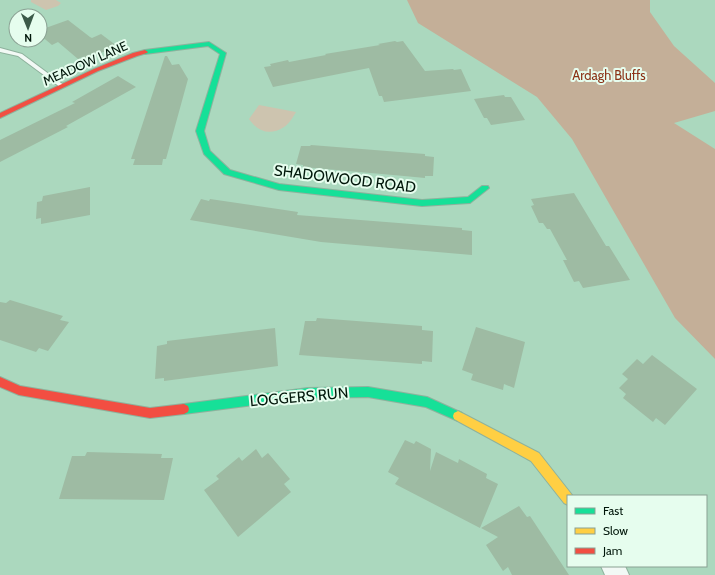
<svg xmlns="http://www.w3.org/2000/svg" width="715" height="575" font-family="Cabin,sans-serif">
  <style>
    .green { fill: #cdc4af }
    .forest { fill: #c4af98 }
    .building { fill: #9ebba3 }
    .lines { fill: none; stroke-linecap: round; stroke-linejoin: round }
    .lane-casing { stroke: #8eb29d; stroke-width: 2 }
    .street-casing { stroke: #8eb29d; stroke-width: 2 }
    .fast-casing { stroke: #8eb29d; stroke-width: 2 }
    .slow-casing { stroke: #8eb29d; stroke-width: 2 }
    .jam-casing { stroke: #8eb29d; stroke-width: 2 }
    .lane { fill: #f2f9f5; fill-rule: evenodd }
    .street { fill: #f2f9f5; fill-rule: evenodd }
    .fast { fill: #16e098; fill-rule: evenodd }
    .slow { fill: #ffcf43; fill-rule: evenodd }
    .jam { fill: #f24e42; fill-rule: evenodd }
    .labels { text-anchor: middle; stroke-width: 4; stroke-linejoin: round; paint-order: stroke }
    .far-street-label { font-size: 13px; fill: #00160a; stroke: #e6fdee }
    .far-park-label { font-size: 13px; fill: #8b3216; stroke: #e6fdee }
    .street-label { font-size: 15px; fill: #00160a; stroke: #e6fdee }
  </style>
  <rect width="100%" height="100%" fill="#abd8be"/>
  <path class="green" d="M31 0H56L61 3 58 6 46 10 31 2Z
    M259 105 296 112C293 117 289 124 284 127 270 136 258 132 249 119Z"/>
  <path class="forest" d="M407 0H650V12L674 46 715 83V111L674 123 715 149V359L675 318 572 139 537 97 418 23Z"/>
  <path class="building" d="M68 20 90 37 92 38 101 34 117 46 85 60 82 57 78 59 58 42 52 45 40 35V30Z
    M395 41 397 42 403 41 425 71 453 69 454 70 461 69 471 91 384 102 382 96H379L369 68 273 87 264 67 271 66 270 64 288 60 289 62 326 55 325 54 380 45 378 44Z
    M165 56H167L172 65 179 64 188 79 166 159H163L162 165H133L135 159H131Z
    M118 76 136 87 66 126 68 127 0 162V140L75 103 72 102Z
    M504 95 505 97H511L525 120 491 125 487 118H484L474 99Z
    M311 145 425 154V156L434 157 433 176H425V178L404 176 303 167V165L296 164 301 146H310Z
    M90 187V215L41 224V218L36 219 37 202 42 201 43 196Z
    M574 193 606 246H609L630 280 583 288 579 281 574 282 563 260H567L550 229H547L543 223H539L531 206 534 205 531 199Z
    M201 199 209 201 210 199 278 209 298 212 297 215 462 228V230L472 231V255L321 242 190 220Z
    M10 300 63 316 60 320 69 322 48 351 39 348 36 352 0 340V302L6 303Z
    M317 318 422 326V330L433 331 432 362 422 361V364L299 355 305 321H316Z
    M476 327 525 342 514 388 504 384 503 390 471 380 473 374 462 370Z
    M275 328 278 366 164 381V378L155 379 157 346 167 344V341Z
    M652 355 697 389 665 425 656 418 653 422 623 398 626 394 619 388 628 379 622 374 637 359 643 364Z
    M405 440 414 444 416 441 431 449 430 471 436 452 458 463 459 459 487 474 486 478 498 484 480 528 395 484 399 478 388 472Z
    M256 449 262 458 268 453 290 479 284 484 291 492 238 537 204 490 219 479 216 476 239 457 242 461Z
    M87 452 162 454 161 458H173L164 500 59 499 72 456H85Z
    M519 506 527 517 530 516 569 575H512L508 567 503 571 486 545 498 537 481 528Z"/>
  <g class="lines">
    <defs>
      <path id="lane" d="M0 48 22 54 65 86 64 87H60L18 56 0 52Z"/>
      <path id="street" d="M601 566H625L629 575H605Z"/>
      <path id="fast" d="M209 42 226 53 204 131 210 151 230 170 279 184 422 200 468 197 482 186H488L489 188 470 203 422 206 279 190 224 174 204 154 196 131 220 54 208 46 145 54 142 52 145 50Z
        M368 387 427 397 462 413 463 416 462 419 458 421 426 407 368 397 308 398 184 414 180 412 179 409 180 406 184 404 308 388Z"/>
      <path id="slow" d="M458 411 539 453 572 495V496H568V505L564 503 531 461 454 419 453 416 454 413Z"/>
      <path id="jam" d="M145 50 148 52 147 53 137 56 98 71 0 118V113L94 69 133 53Z
        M0 377 20 386 150 408 184 404 188 406 189 409 188 412 184 414 150 418 19 395 0 387Z"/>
    </defs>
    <use href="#lane" class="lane-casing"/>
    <use href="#street" class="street-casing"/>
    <use href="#fast" class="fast-casing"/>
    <use href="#slow" class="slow-casing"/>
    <use href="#jam" class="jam-casing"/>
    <use href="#lane" class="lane"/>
    <use href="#street" class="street"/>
    <use href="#fast" class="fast"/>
    <use href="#slow" class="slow"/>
    <use href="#jam" class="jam"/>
  </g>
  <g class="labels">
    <g class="far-street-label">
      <text transform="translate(85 63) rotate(-24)" y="5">MEADOW LANE</text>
    </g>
    <g class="far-park-label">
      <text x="609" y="80">Ardagh Bluffs</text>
    </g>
    <g class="street-label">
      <text transform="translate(345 179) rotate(7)" y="5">SHADOWOOD ROAD</text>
      <text transform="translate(299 397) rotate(-5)" y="5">LOGGERS RUN</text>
    </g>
  </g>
  <rect x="567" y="495" width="140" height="72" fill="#e6fdee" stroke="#8aa193"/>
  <rect x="575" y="508" width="20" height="6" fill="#16e098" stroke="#8aa193"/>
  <text x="603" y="515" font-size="12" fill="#00160a">Fast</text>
  <rect x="575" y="528" width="20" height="6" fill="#ffcf43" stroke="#8aa193"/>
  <text x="603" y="535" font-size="12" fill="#00160a">Slow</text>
  <rect x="575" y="548" width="20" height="6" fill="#f24e42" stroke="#8aa193"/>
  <text x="603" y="555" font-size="12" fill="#00160a">Jam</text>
  <g transform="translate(28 28) rotate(179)"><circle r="19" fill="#e6fdee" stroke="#8aa193"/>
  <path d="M0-3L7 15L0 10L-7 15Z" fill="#3c5a49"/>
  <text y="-6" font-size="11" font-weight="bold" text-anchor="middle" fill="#00160a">N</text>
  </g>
</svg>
